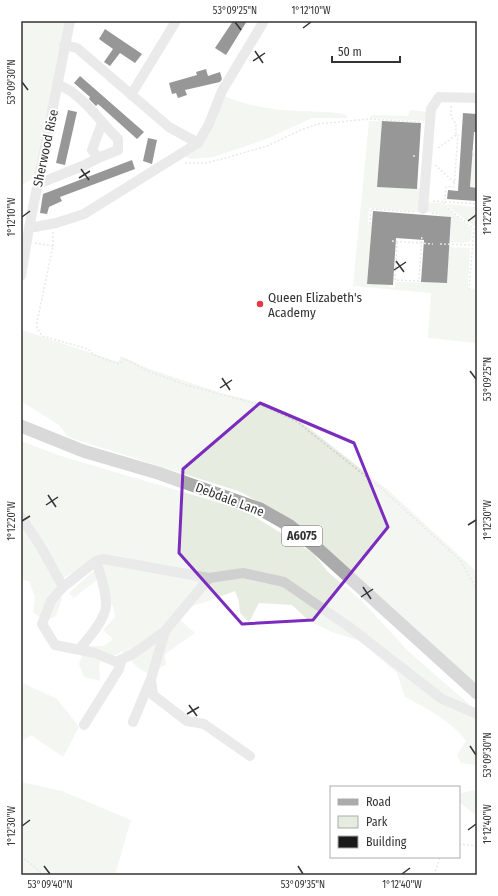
<svg xmlns="http://www.w3.org/2000/svg" width="498" height="896" font-family="'Fira Sans Condensed',sans-serif">
  <style>
    .green { fill: #e6ecdf }
    .building { fill: #1a1a1a }
    .lines { fill: none; stroke-linecap: round; stroke-linejoin: round }
    .path { stroke: #cdcdcd; stroke-width: 1.5; stroke-dasharray: 2 2; stroke-linecap: butt }
    .minor { stroke: #d0d0d0; stroke-width: 10 }
    .major { stroke: #ababab; stroke-width: 13 }
    .marked { fill: none; stroke: #7b2cbf; stroke-width: 3; stroke-linejoin: round }
    .ticks { fill: none; stroke: #333; stroke-width: 1.5 }
    .poi-dot { fill: #e63946; stroke: #fff; stroke-width: 1.5 }
    .labels { text-anchor: middle; stroke-width: 4; stroke-linejoin: round; paint-order: stroke }
    .shield { fill: #fff; stroke: #707070; stroke-width: 1 }
    .shield-label { font-size: 12px; font-weight: bold; fill: #333 }
    .street-label { font-size: 13px; fill: #333; stroke: #fff }
    .poi-label { font-size: 13px; fill: #333; stroke: #fff; text-anchor: start }
    .neatline { fill: none; stroke: #333; stroke-width: 1.5 }
    .ticks-label { font-size: 10px; text-anchor: middle; fill: #333 }
  </style>
  <rect width="100%" height="100%" fill="#fff"/>
  <path class="green" d="M21 21H66L35 178 21 185Z
    M224 96C247 106 273 110 298 111 315 112 331 111 347 115V118H312L269 138 214 157 191 159 184 156Z
    M410 110 427 112 426 121 370 118 372 115 408 116Z
    M369 121H382L377 187 422 188 421 212 369 208 368 224 372 225 367 283 389 285V287L395 288V282L446 283 449 247 470 248 468 288 475 289V291H477V343L428 338 431 293 353 286Z
    M472 153 477 154V188L470 187Z
    M426 202 441 203 472 229 471 241 463 243 450 242 451 217 439 216V213L425 212Z
    M447 204 477 207V228L447 206Z
    M22 330 118 362 121 356 147 368 221 393 266 404 296 418 388 490 477 572V686L284 517 241 492 68 437 59 425 24 403 21 401Z
    M21 441 64 457 244 510 313 553 328 572 363 602 408 651 477 711V762L475 765 461 763 457 755 466 741C450 720 428 709 405 697L397 673 360 641 332 632 309 621 292 605 259 603 249 622 240 613 239 602 235 591 203 603 187 607 176 616 195 633 165 654 166 665 147 673 138 668 122 651 116 655 101 658 99 667 100 681 84 677 79 664 86 646H104L113 639 103 630 115 617 113 606 106 599 104 574 74 598 69 593 99 566 92 561 62 579 55 588 62 599 56 616 45 621 33 612 35 597 29 581 21 580Z
    M21 682 57 699 79 727 63 757 31 735 21 742Z
    M21 782 62 791 131 820 115 875H21Z
    M477 789V816L459 802V794Z"/>
  <path class="building" d="M233 21H247L226 55 215 48Z
    M105 29 142 54 135 63 120 53 110 66 104 62 113 49 99 39Z
    M206 69 208 76 220 72 222 79 220 82 185 90 187 95 178 98 176 93 172 94 169 83 197 75 196 72Z
    M80 76 144 132 137 139 98 104 96 106 89 99 90 97 74 83Z
    M68 110 77 112 65 165 56 163Z
    M463 113 477 114V132H474L470 187 477 188V201L447 199 448 190 458 191Z
    M382 121 421 123 417 189 377 187Z
    M148 138 157 140 152 164 143 161Z
    M132 160 135 169 60 197 62 201 49 207 47 214 40 213 43 194Z
    M373 211 451 217 447 283 421 282 424 240 396 238 393 285 367 284Z"/>
  <g class="lines">
    <path class="path" d="M451 106V116L456 124V135H458L454 187H446L444 205 474 229 469 289
      M438 148 456 135
      M472 152H477
      M413 156H417
      M185 163H205L222 159 267 146 301 130 318 124 369 119 420 122
      M435 165 455 183
      M433 201 477 204
      M432 213 438 214
      M370 224 371 209 414 212
      M53 232V246
      M392 241 433 244
      M397 242 395 280 419 281 422 235
      M35 243 53 246 37 322V328L42 336 88 349 94 355 119 364 125 359 150 372 186 385 261 405 296 421 383 490 460 560 477 590
      M440 244 472 245
      M459 844 477 846
      M21 856 44 875
      M434 875 440 857"/>
    <path class="minor" d="M64 45 77 48 169 127 198 143 209 124 222 91 264 21
      M58 85C81 92 100 122 118 139V150L98 158 92 150 102 123
      M131 95 176 21
      M38 184 85 165 98 158
      M423 209 431 109 439 97 477 98
      M29 228 56 223 84 214 198 143
      M21 276 29 228 70 21
      M21 517 41 547 63 587 96 561 103 559 209 578 243 573 284 582 348 626 442 699 477 714
      M209 578 165 631 151 679 153 695 187 721 204 724 250 756
      M63 587 51 601 42 624 55 645 95 653 116 662 133 654 165 631
      M79 650C87 639 101 625 105 611 109 598 100 573 96 561
      M133 722 150 681
      M84 725 119 669 122 659"/>
    <path class="major" d="M21 426 83 451 158 473 260 509 290 526 317 548 477 693"/>
  </g>
  <path d="M0 0H498V896H0ZM260 403 354 443 388 527 313 620 242 624 179 553 183 469Z" fill="#fff" fill-opacity=".55" fill-rule="evenodd"/>
  <path class="marked" d="M260 403 354 443 388 527 313 620 242 624 179 553 183 469Z"/>
  <path class="ticks" d="M235 22 241 30M303 28 311 22M255 51 263 63M253 61 265 53M22 82 28 90M81 169 89 180M79 178 90 171M22 217 30 211M468 221 476 215M396 261 404 272M394 270 406 262M470 371 476 379M222 378 230 390M220 388 232 380M48 495 56 507M46 505 58 497M22 521 30 516M468 525 476 520M363 587 371 599M361 597 373 589M189 705 197 716M187 714 199 707M470 746 476 755M22 826 30 820M468 830 476 824M44 866 50 874M298 866 303 874M402 874 410 868"/>
  <circle class="poi-dot" cx="260" cy="304" r="4"/>
  <g class="labels">
    <rect class="shield" x="282" y="526" width="40" height="20" rx="3"/>
    <g class="shield-label">
      <text x="302" y="540">A6075</text>
    </g>
    <g class="street-label">
      <text transform="translate(45 148) rotate(-78)" y="5">Sherwood Rise</text>
      <text transform="translate(230 499) rotate(21)" y="5">Debdale Lane</text>
    </g>
    <g class="poi-label">
      <text x="268" y="302">Queen Elizabeth's<tspan x="268" dy="15">Academy</tspan></text>
    </g>
  </g>
  <rect width="498" height="896" fill="none" stroke="#ffffff" stroke-width="44"/>
  <rect x="330" y="786" width="130" height="72" fill="#ffffff" stroke="#adadad"/>
  <rect x="338" y="799" width="20" height="6" fill="#ababab" stroke="#adadad"/>
  <text x="366" y="806" font-size="12" fill="#333333">Road</text>
  <rect x="338" y="816" width="20" height="12" fill="#e6ecdf" stroke="#adadad"/>
  <text x="366" y="826" font-size="12" fill="#333333">Park</text>
  <rect x="338" y="836" width="20" height="12" fill="#1a1a1a" stroke="#adadad"/>
  <text x="366" y="846" font-size="12" fill="#333333">Building</text>
  <path d="M332 56v6h68v-6" fill="none" stroke="#333333" stroke-width="2"/>
  <text x="338" y="56" font-size="12" fill="#333333" stroke="#ffffff" stroke-width="3" paint-order="stroke">50 m</text>
  <rect x="22" y="22" width="454" height="852" class="neatline"/>
  <g class="ticks-label">
    <text x="235" y="14">53°09'25"N</text>
    <text x="311" y="14">1°12'10"W</text>
    <text transform="translate(11 82) rotate(-90)" y="4">53°09'30"N</text>
    <text transform="translate(487 215) rotate(-90)" y="4">1°12'20"W</text>
    <text transform="translate(11 217) rotate(-90)" y="4">1°12'10"W</text>
    <text transform="translate(487 379) rotate(-90)" y="4">53°09'25"N</text>
    <text transform="translate(487 520) rotate(-90)" y="4">1°12'30"W</text>
    <text transform="translate(11 521) rotate(-90)" y="4">1°12'20"W</text>
    <text transform="translate(487 755) rotate(-90)" y="4">53°09'30"N</text>
    <text transform="translate(487 824) rotate(-90)" y="4">1°12'40"W</text>
    <text transform="translate(11 826) rotate(-90)" y="4">1°12'30"W</text>
    <text x="50" y="888">53°09'40"N</text>
    <text x="303" y="888">53°09'35"N</text>
    <text x="402" y="888">1°12'40"W</text>
  </g>
</svg>
